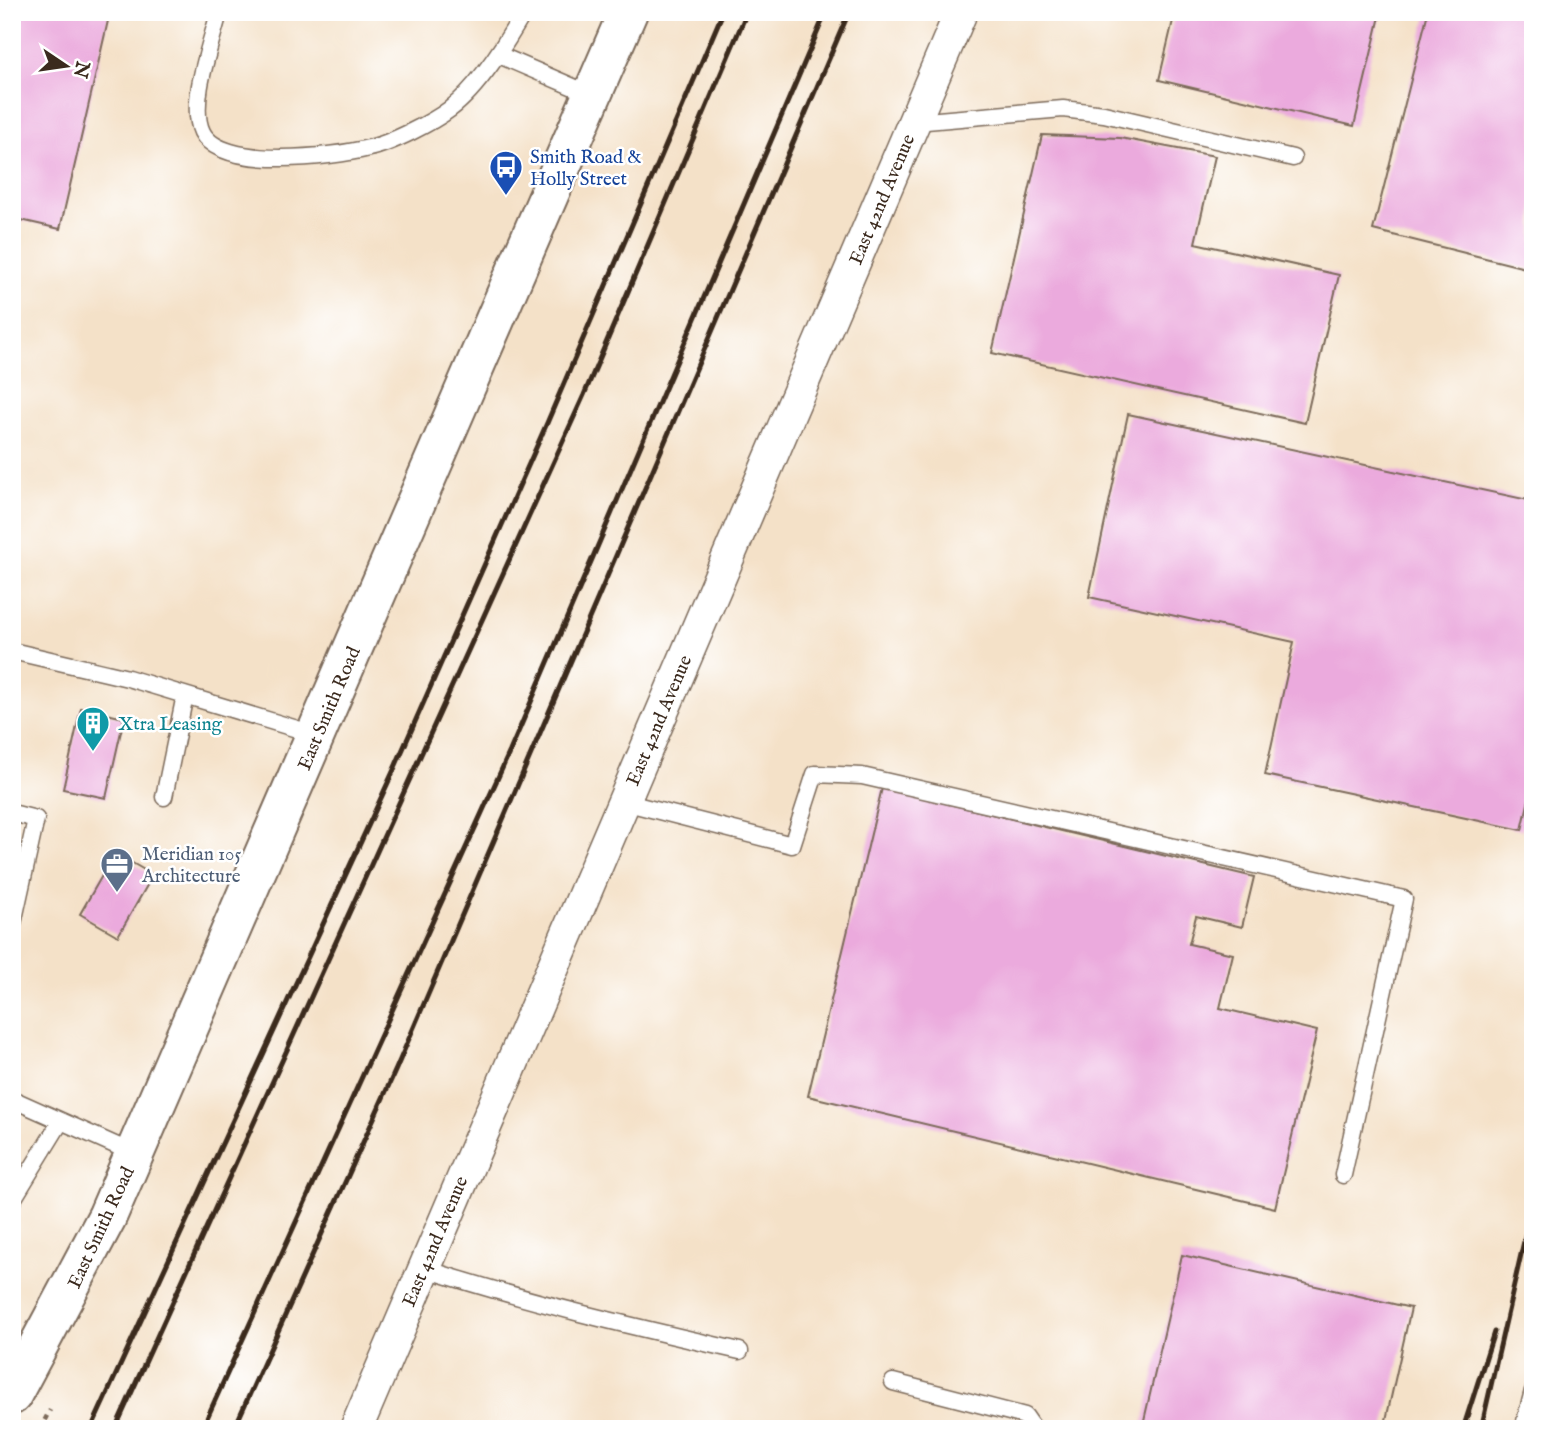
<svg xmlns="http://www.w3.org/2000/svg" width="1545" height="1441" font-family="'IM FELL English',serif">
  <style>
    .building { fill: #ebaadd }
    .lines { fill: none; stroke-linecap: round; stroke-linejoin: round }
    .lane-casing { stroke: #7c6a5a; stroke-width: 19 }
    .street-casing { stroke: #7c6a5a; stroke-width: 35 }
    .secondary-casing { stroke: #7c6a5a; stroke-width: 42 }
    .path { stroke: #7c6a5a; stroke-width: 4.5; stroke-dasharray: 5 5; stroke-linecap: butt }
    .lane { stroke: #fff; stroke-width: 16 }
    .street { stroke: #fff; stroke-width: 32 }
    .secondary { stroke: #fff; stroke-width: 38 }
    .rail { stroke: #3b2a1e; stroke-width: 5 }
    .labels { text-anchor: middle; stroke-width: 5; stroke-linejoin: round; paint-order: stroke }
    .transit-label { font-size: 19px; fill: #164399; stroke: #fff; text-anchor: start }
    .street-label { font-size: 19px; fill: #3b2a1e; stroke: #fff }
    .culture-label { font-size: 19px; fill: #0d838f; stroke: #fff; text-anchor: start }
    .service-label { font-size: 19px; fill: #4e5e75; stroke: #fff; text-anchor: start }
  </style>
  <rect width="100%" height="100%" fill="#fff"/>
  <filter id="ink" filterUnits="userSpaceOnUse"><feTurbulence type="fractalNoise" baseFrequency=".0143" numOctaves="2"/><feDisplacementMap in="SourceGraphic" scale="14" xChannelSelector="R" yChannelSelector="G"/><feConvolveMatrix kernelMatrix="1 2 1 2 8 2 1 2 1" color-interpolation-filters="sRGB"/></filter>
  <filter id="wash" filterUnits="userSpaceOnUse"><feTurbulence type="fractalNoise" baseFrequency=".00686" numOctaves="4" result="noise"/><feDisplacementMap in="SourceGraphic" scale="28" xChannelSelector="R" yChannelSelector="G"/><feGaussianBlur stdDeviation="1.57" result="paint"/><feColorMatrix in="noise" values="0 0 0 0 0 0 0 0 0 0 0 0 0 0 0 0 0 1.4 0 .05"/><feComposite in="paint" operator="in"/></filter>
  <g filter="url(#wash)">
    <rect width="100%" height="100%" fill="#f4e1c8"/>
    <g id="blocks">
      <path class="building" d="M12 12H110L60 229 12 218Z
        M1175 12H1381L1354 126 1159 80Z
        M1428 12H1533V270L1373 230Z
        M1042 135 1120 138 1215 156 1195 243 1339 275 1305 423 992 353Z
        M1128 414 1533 501V782L1522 830 1265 775 1294 642 1089 597Z
        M81 708 124 718 106 798 63 789Z
        M882 788 1254 877 1242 927 1196 916 1189 944 1233 954 1220 1008 1317 1031 1275 1208 808 1096Z
        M115 853 153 875 118 936 80 914Z
        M1182 1255 1411 1308 1384 1429H1142Z"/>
    </g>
  </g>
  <g filter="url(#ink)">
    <use href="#blocks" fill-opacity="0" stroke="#7c6a5a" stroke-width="2"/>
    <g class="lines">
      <defs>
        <path id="lane" d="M219 12C212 42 188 103 202 132 221 171 333 157 369 148 390 144 433 122 450 109 479 87 506 43 524 12
          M499 55 592 95
          M915 122 1063 109 1104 114 1293 158
          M12 651 128 678 317 735
          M164 797 185 695
          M624 802 792 845 815 774 862 776 1404 899 1343 1175
          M12 813 36 819 12 928
          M12 1099 135 1154
          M12 1201 61 1121
          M423 1268C527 1302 634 1327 740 1351
          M893 1382 1025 1416 1034 1429
          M1523 1429 1533 1391"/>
        <path id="street" d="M356 1429 961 12"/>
        <path id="secondary" d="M12 1395 107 1217 628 12"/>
      </defs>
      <use href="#lane" class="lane-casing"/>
      <use href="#street" class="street-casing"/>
      <use href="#secondary" class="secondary-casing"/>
      <path class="path" d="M40 1429 50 1410"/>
      <use href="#lane" class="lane"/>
      <use href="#street" class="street"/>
      <use href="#secondary" class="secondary"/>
      <path class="rail" d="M91 1429 392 774 547 423 723 12
        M115 1429 584 395 747 12
        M202 1429 510 751 826 12
        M234 1429 396 1069 849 12
        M1463 1429 1494 1332
        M1481 1429 1533 1202"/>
    </g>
  </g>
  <defs>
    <symbol id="bus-pin" viewBox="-11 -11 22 30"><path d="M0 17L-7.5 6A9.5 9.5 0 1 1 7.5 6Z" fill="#1a4fb4" stroke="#fff"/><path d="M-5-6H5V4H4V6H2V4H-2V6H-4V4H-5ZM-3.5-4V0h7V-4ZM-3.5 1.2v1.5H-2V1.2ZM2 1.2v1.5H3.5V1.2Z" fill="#fff"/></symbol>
    <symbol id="building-pin" viewBox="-11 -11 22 30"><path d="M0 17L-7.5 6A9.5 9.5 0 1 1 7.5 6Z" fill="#0f9aa8" stroke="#fff"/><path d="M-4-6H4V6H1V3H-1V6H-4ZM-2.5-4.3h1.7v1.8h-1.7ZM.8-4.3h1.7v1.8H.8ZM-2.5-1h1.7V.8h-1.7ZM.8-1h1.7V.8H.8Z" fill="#fff"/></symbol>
    <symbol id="office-pin" viewBox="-11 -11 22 30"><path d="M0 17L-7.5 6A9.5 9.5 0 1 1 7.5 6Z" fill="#5c6f8a" stroke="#fff"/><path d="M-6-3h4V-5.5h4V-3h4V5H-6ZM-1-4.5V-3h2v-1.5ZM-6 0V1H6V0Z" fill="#fff"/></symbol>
  </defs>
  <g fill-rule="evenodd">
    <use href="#bus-pin" x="487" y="148" width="38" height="52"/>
    <use href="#building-pin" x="74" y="704" width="38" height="52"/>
    <use href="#office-pin" x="98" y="845" width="38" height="52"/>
  </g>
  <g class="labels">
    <g class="transit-label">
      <text x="530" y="163">Smith Road &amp;<tspan x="530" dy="22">Holly Street</tspan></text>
    </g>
    <g class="street-label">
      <text transform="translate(881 199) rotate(-67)" y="7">East 42nd Avenue</text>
      <text transform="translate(328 708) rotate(-67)" y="7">East Smith Road</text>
      <text transform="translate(658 720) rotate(-67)" y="7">East 42nd Avenue</text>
      <text transform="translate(100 1227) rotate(-65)" y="7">East Smith Road</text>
      <text transform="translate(434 1241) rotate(-67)" y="7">East 42nd Avenue</text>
    </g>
    <g class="culture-label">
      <text x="118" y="730">Xtra Leasing</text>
    </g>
    <g class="service-label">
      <text x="142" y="860">Meridian 105<tspan x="142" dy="22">Architecture</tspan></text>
    </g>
  </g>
  <rect width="1545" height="1441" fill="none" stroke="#fff" stroke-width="42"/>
  <g transform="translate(66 66) rotate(103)" stroke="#ffffff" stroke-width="5" paint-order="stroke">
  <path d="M0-5L12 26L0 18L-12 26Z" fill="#3b2a1e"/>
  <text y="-10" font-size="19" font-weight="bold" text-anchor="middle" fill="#3b2a1e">N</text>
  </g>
</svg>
